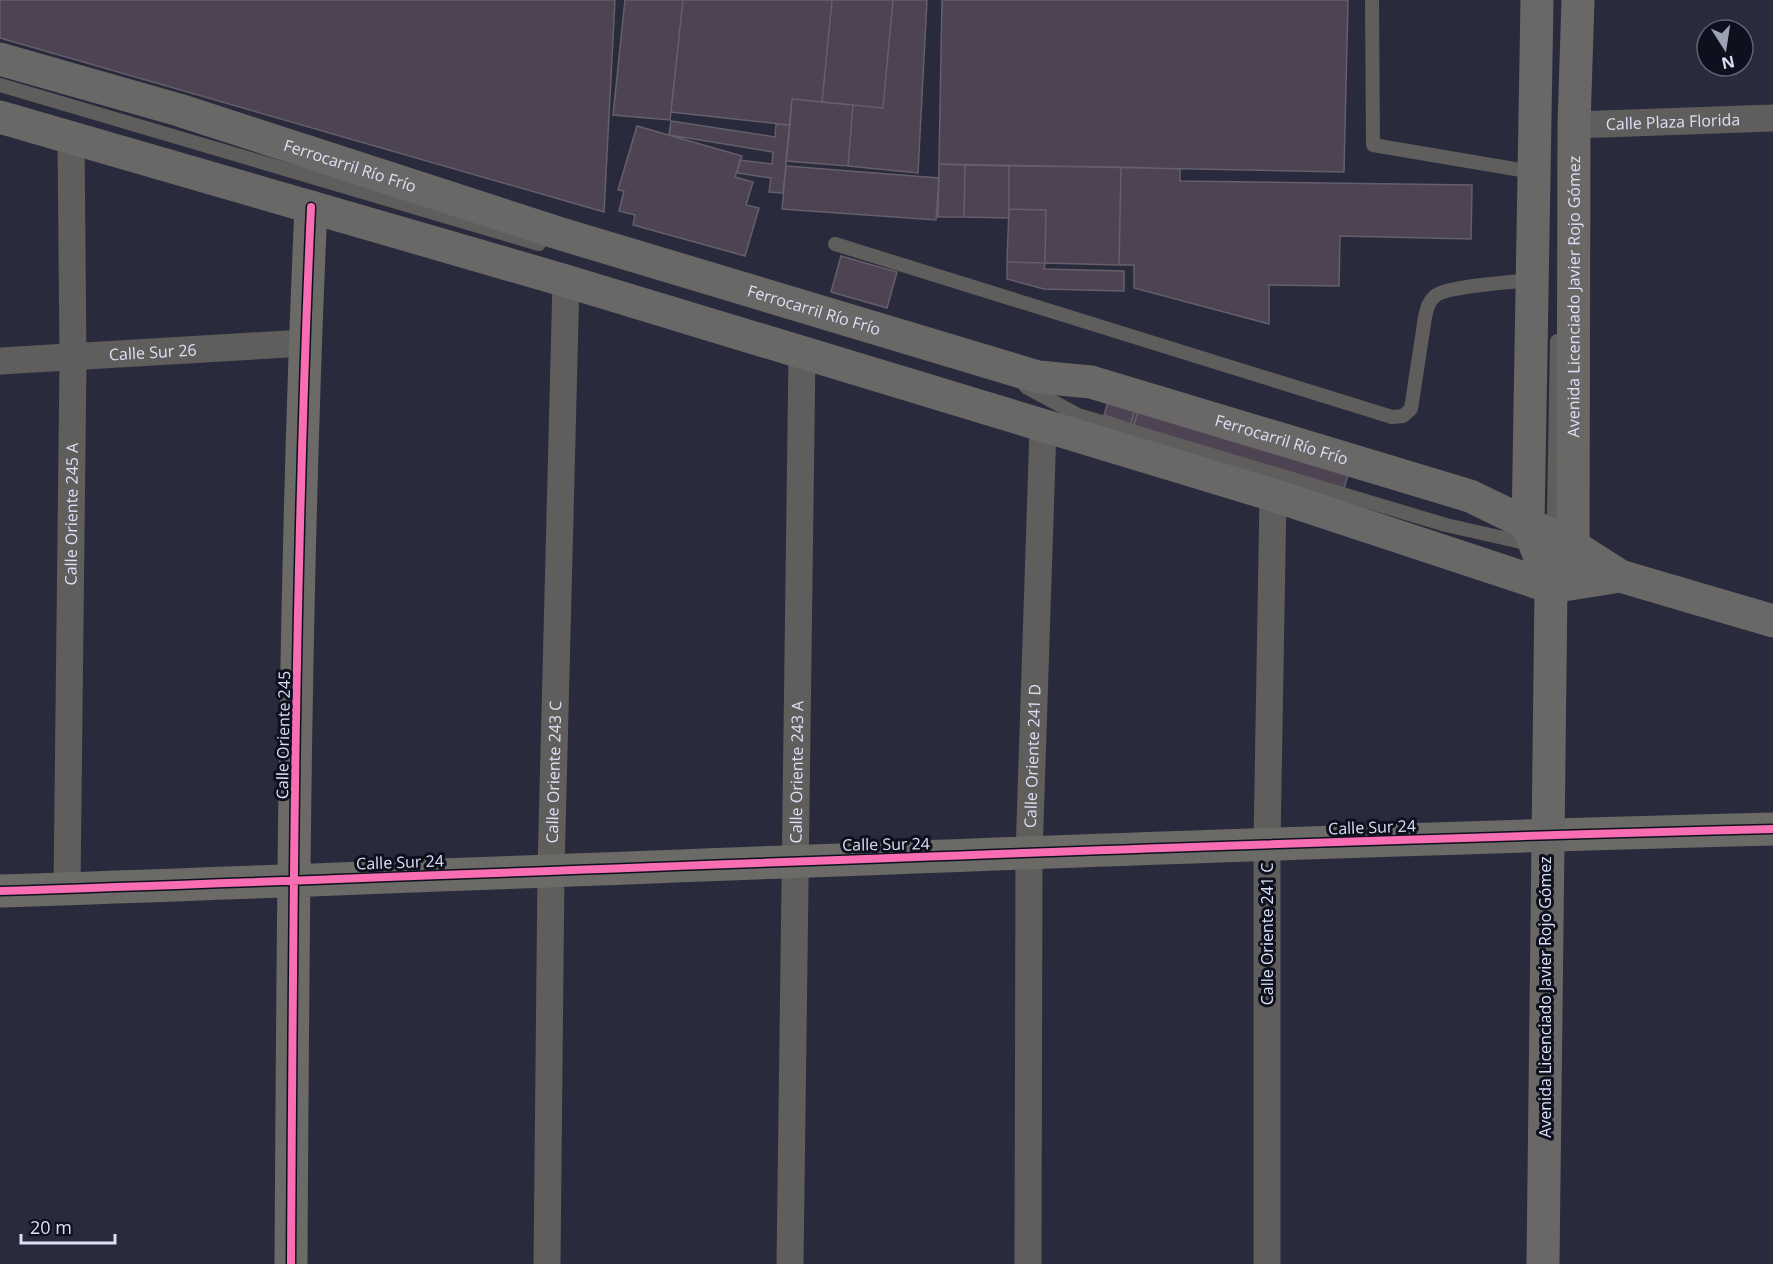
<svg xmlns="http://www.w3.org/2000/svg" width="1773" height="1264" font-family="'Open Sans',sans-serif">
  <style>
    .building { fill: #4d4353; stroke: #655f6b; stroke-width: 1.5 }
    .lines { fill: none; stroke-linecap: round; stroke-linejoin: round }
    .lane { stroke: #5f5e5c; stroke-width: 14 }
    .street { stroke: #5f5e5c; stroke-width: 27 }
    .secondary { stroke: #6b6a66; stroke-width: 33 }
    .primary { stroke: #6a6867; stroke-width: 33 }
    .cycleway-casing { stroke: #0e101d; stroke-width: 11 }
    .cycleway { stroke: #f96db3; stroke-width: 8 }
    .labels { text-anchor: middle; stroke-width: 6; stroke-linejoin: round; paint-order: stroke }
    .street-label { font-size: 16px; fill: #dce0f5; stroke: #0e101d }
  </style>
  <rect width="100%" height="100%" fill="#292b3c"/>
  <path class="building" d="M0 0H615L604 212 0 38Z
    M625 0H683L670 120 613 115Z
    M683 0H832L822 102 792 99 790 125 671 112Z
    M832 0H893L883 108 822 102Z
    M893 0H927L918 173 848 166 853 105 883 108Z
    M942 0H1348L1344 172 939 164Z
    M792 99 853 105 848 166 786 161Z
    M671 121 775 137 776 124 790 125 783 193 769 192 771 178 737 173 740 160 772 164 773 152 669 135Z
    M637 126 742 156 735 177 753 182 746 205 759 208 745 256 633 225 635 215 619 211 624 191 618 190Z
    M939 164 965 165 964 217H938Z
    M965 165 1009 166V218L964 217Z
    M786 166 939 178 936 220 782 209Z
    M1009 166 1121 167 1119 265 1045 263 1046 210 1009 209Z
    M1121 167 1180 169V181L1472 185 1471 239 1340 236 1339 286 1269 285V324L1134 288V265H1119Z
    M1009 209 1046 210 1045 263 1007 262Z
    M841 256 897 272 887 308 831 292Z
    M1007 262 1045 263 1044 269 1124 271V291L1044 289 1007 279Z
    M1108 402 1138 412 1134 425 1104 415Z
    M1136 405 1349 471 1342 496 1129 430Z"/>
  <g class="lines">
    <path class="lane" d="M1372 0 1373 145 1533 172
      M0 85 539 244
      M835 244 1392 417 1403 416 1411 409 1425 317C1427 309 1428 302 1435 296 1446 286 1514 282 1532 280
      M1026 387 1078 415 1446 525 1534 545
      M1549 535 1554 513 1557 341"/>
    <g class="street">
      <path id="s1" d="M1574 125 1773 118"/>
      <path id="s2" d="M0 361 305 343"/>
      <path id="s3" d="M67 889 73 359 71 138"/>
      <path id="s4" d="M547 1264 551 869 566 281"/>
      <path id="s5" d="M790 1264 802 352"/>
      <path id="s6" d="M1028 1264 1029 855 1043 428"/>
      <path d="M1267 1264V843L1273 495"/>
    </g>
    <path class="secondary" d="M0 891C591 871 1182 844 1773 829
      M291 1264C293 912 295 559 311 207"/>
    <g class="primary">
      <path d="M1537 0 1528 526 1551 587 1543 1264"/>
      <path id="s7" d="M0 59 179 110 558 233 1038 377 1091 382 1470 496 1573 546 1620 576 1773 621"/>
      <path d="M0 117 566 281 1273 495 1551 587 1620 576"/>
      <path id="s8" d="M1563 564 1573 546 1574 125 1578 0"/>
    </g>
    <defs>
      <path id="cycleway" d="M0 891C591 871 1182 844 1773 829
        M291 1264C293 912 295 559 311 207"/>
    </defs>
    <use href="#cycleway" class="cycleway-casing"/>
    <use href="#cycleway" class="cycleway"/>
  </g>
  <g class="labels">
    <g class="street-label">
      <text dy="6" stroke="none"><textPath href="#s1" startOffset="99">Calle Plaza Florida</textPath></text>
      <text dy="6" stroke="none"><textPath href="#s7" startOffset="366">Ferrocarril Río Frío</textPath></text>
      <text dy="6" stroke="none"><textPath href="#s8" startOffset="270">Avenida Licenciado Javier Rojo Gómez</textPath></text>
      <text dy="6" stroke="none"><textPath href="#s7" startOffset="852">Ferrocarril Río Frío</textPath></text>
      <text dy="6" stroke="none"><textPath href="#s2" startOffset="153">Calle Sur 26</textPath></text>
      <text dy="6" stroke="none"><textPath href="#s7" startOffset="1338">Ferrocarril Río Frío</textPath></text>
      <text dy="6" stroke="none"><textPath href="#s3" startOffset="375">Calle Oriente 245 A</textPath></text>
      <text transform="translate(283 735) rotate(-89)" y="6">Calle Oriente 245</text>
      <text dy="6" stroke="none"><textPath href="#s6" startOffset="508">Calle Oriente 241 D</textPath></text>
      <text dy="6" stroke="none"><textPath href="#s4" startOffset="492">Calle Oriente 243 C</textPath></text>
      <text dy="6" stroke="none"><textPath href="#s5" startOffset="492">Calle Oriente 243 A</textPath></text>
      <text transform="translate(1372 827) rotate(-2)" y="6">Calle Sur 24</text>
      <text transform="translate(886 844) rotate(-1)" y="6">Calle Sur 24</text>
      <text transform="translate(400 862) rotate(-2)" y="6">Calle Sur 24</text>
      <text transform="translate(1267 934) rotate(-90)" y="6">Calle Oriente 241 C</text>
      <text transform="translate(1545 997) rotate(-90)" y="6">Avenida Licenciado Javier Rojo Gómez</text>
    </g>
  </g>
  <g transform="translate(1725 48) rotate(168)"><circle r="28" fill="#0e101d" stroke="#606373" stroke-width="1.5"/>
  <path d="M0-4.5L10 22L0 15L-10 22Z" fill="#9da1b4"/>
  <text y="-9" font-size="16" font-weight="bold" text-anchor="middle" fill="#dce0f5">N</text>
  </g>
  <path d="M21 1234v9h94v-9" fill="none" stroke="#dce0f5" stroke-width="3"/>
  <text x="30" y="1234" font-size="18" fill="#dce0f5" stroke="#0e101d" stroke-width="4.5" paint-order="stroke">20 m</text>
</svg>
